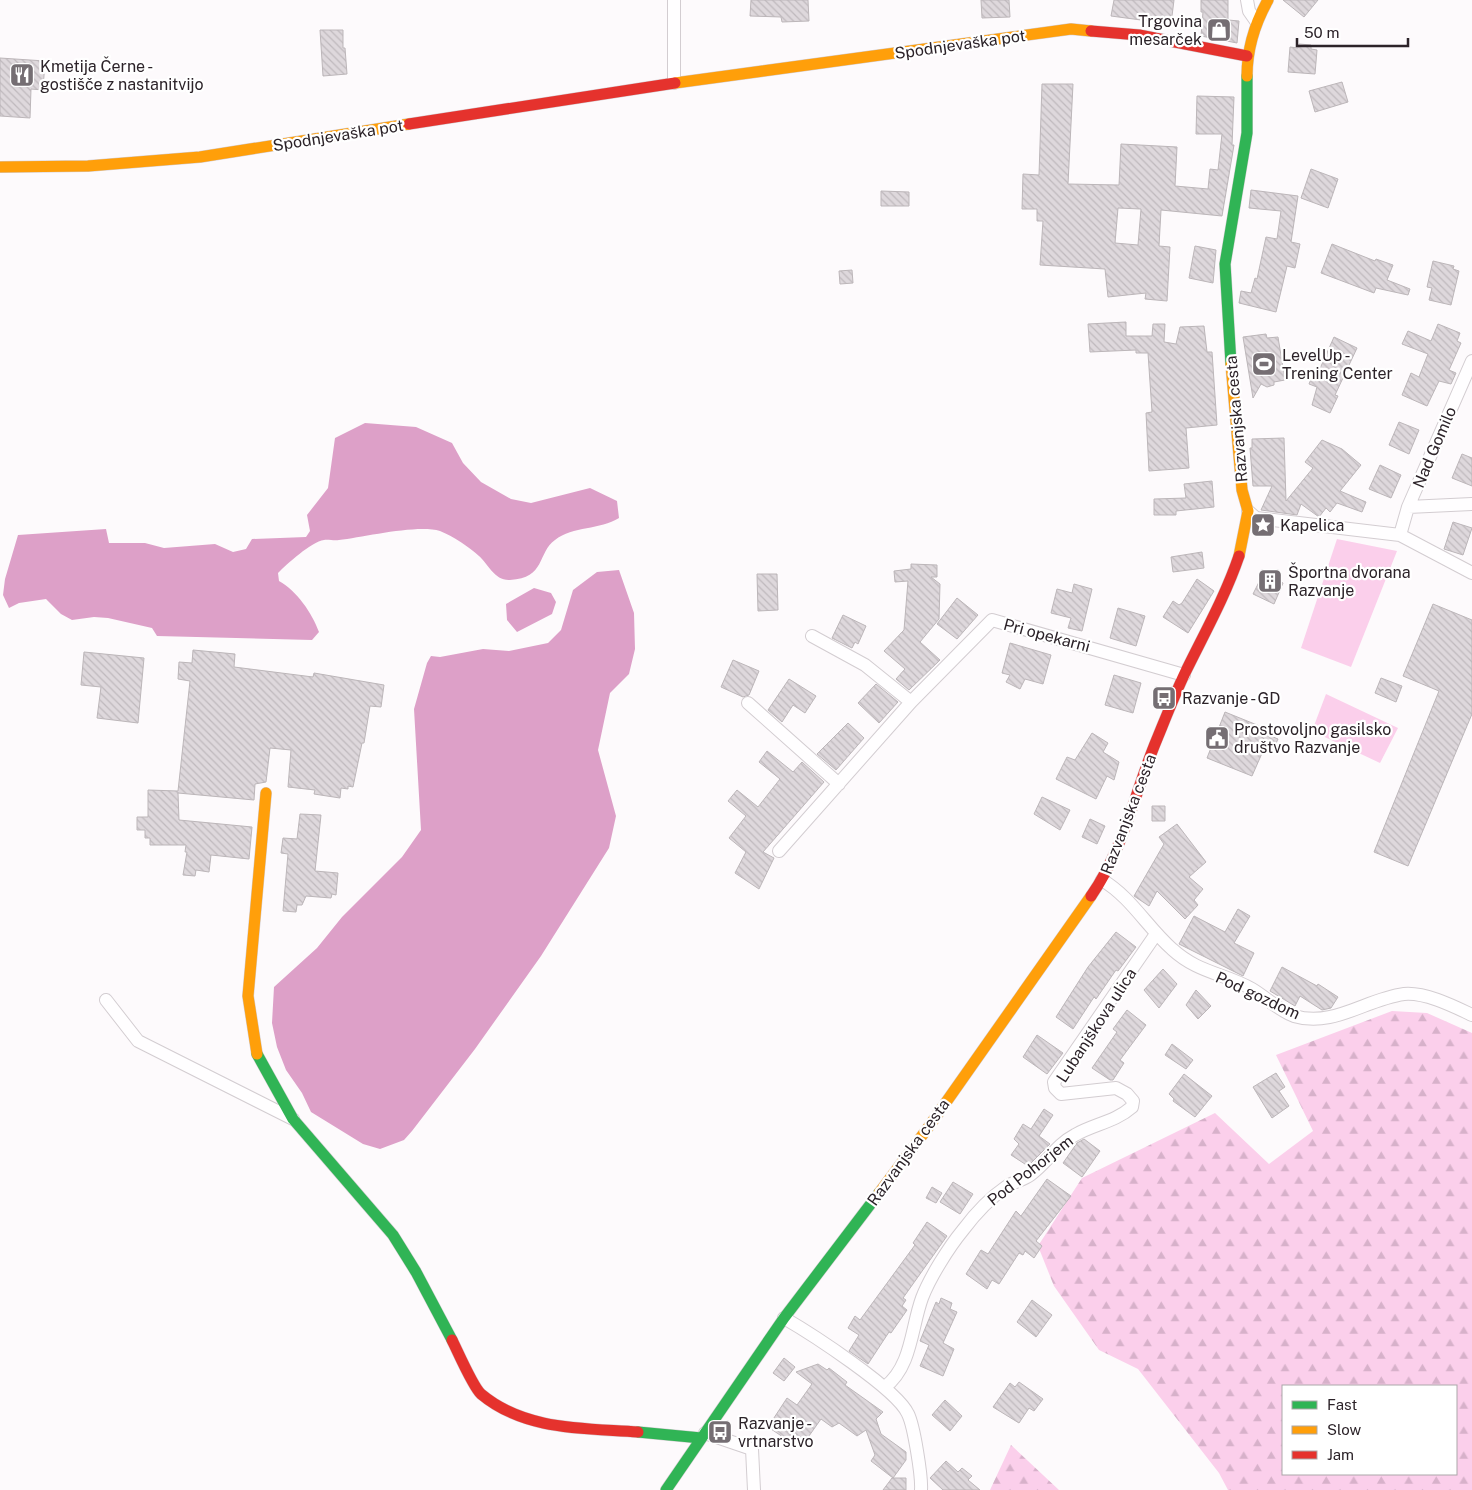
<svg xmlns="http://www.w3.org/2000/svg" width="1472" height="1490" font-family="'Public Sans',sans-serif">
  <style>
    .forest { fill: url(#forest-firs); fill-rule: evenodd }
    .green { fill: #fbcfeb }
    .water { fill: #dda0c8 }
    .building { fill: url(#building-back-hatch); stroke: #bcb6b9; fill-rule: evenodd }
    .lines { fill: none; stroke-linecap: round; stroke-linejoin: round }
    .street-casing { stroke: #d3cdd1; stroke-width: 14 }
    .fast-casing { stroke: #d3cdd1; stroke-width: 12 }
    .slow-casing { stroke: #d3cdd1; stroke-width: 12 }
    .jam-casing { stroke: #d3cdd1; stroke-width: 12 }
    .street { stroke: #fffeff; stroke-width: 12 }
    .fast { stroke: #30b455; stroke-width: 11 }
    .slow { stroke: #ff9f0a; stroke-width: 11 }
    .jam { stroke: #e5322d; stroke-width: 11 }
    .labels { text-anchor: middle; stroke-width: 4.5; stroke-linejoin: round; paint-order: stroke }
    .poi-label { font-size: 16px; fill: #2c2329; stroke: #fff; text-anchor: start }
    .street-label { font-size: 16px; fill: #2c2329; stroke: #fff }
  </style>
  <defs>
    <pattern id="forest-firs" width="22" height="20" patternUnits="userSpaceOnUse" patternTransform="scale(1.25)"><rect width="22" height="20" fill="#fbcfeb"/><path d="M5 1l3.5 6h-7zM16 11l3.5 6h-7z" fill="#d7b1ca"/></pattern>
    <pattern id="building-back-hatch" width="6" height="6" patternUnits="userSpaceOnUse" patternTransform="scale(1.25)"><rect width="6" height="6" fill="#ded8dc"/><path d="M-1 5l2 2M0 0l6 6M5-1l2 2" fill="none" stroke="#bfb9bd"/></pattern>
  </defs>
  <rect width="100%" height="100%" fill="#fdfafc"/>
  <path class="forest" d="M1392 1011 1427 1013 1472 1033V1490H1228L1219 1473 1138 1369 1099 1350 1054 1286 1038 1246 1082 1178 1215 1113 1269 1164 1313 1131 1276 1055ZM1283 1386H1456V1474H1283Z
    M1011 1445 1059 1490H990Z"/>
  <path class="green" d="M1337 539 1397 551 1351 667 1301 648Z
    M1326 694 1398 728 1380 763 1312 731Z"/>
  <path class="water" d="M365 423 416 427 452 443 463 463 481 482 511 499 531 503 590 488 617 501 619 518C600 530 573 526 555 540 537 553 546 578 510 580 495 581 488 564 479 556 469 547 453 536 440 531 418 524 364 537 339 540 334 541 328 539 324 540 311 542 287 564 278 573L279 581C297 591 312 613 319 632L312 640 157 636 152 628 108 618 94 617 72 620 61 614 46 599 19 603 9 608 3 595 5 579 18 535 106 529 109 543H145L164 548 215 544 233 552 246 549 252 539 306 537 310 531 307 515 328 488 335 438Z
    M619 570 634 613 635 649 629 674 610 693 598 750 616 816 609 848 541 956 475 1049 412 1131 404 1140 380 1149 363 1144 311 1112 302 1093 286 1070 277 1047 272 1023 274 987 317 948 342 917 402 857 421 830 414 709 427 663 431 656 440 657 483 649 509 651 548 643 561 630 573 590 597 572Z
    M534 588 551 593 556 602 552 614 517 632 507 620 506 604Z"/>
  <path class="building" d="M751 0H808L809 21 782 22 781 17 750 16Z
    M981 0H1009L1010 17 982 18Z
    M1114 0H1174L1171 24 1111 16Z
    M1201 0H1228V20L1239 21 1237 43 1201 36 1203 12H1201Z
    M1283 0H1318L1304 17Z
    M320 30H343V48H345L347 74 323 76Z
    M1299 44 1311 45V49L1317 50 1315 74 1288 72 1290 47 1298 48Z
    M0 58 45 61 43 90 31 89 30 118 0 116Z
    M1342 82 1348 102 1315 112 1309 91Z
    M1042 84H1073L1068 184 1119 185 1121 144 1177 147 1175 186 1208 189 1210 169 1218 170 1222 134H1196L1197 96 1234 97 1232 145H1234L1222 216 1161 210 1159 246 1170 247 1167 301 1145 299 1146 293 1108 297 1105 269 1040 265 1043 221H1037V209H1022L1023 174 1039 175ZM1118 208 1141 209 1138 245 1115 243Z
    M1311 169 1338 179 1328 208 1301 198Z
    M1251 190 1298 196 1291 242 1300 244 1295 268 1287 266 1276 312 1239 303 1241 291 1251 293 1255 278 1257 279 1266 237 1277 239 1281 211 1249 208Z
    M881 191 909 192V206H881Z
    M1332 244 1375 261 1376 259 1393 265 1387 280 1410 289 1408 295 1376 288 1374 293 1321 273Z
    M1195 246 1216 250 1213 283 1189 278Z
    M1433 261 1454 266 1453 269 1459 271 1451 305 1429 300 1432 288 1427 287Z
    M852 270 853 283 840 284 839 271Z
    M1126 322V336H1152L1153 324H1165L1164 342 1176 344 1180 327 1204 326 1207 352H1212L1217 425 1186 428 1189 468 1149 471 1146 413 1152 412 1148 353H1136V350L1090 352 1088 324Z
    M1438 324 1460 333 1457 341 1461 343 1449 370 1456 373 1451 384 1439 381 1427 406 1402 395 1411 373 1419 377 1428 354 1402 344 1408 331 1431 341Z
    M1266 334 1267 338 1278 337 1285 380 1274 382V385L1267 387 1261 384 1253 398 1243 337Z
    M1334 337 1357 348 1335 395 1338 396 1330 413 1312 405 1317 387 1309 384 1314 371 1318 373Z
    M1399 422 1419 430 1409 454 1389 445Z
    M1284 438 1286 501 1313 468 1305 462 1322 440 1342 449 1361 465 1340 491 1366 502 1362 512 1337 503 1330 512 1326 508 1319 517 1301 504 1297 515 1261 510 1272 486H1253L1250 448H1252V439Z
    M1462 454 1472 458V486L1452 478Z
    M1380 465 1401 475 1391 498 1369 489Z
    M1212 481 1214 507 1176 511V515H1154V499L1186 498 1184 484Z
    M1453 522 1472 528 1463 555 1444 549Z
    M1202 552 1204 568 1173 572 1171 557Z
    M911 564 937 565V577H931L940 584 939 619 920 642 940 660 909 690 896 679 905 669 884 651 904 630 908 581 895 582 894 571 911 569Z
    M1264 572 1283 583 1274 604 1253 594Z
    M757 574H777L778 610 758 611Z
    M1197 579 1214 591 1188 633 1163 617 1173 601 1179 605 1182 603Z
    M1074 584 1092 589 1082 631 1068 628 1071 618 1051 613 1057 589 1072 593Z
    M957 598 978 615 957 639 937 624Z
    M1433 604 1472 620V714L1408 866 1374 852 1439 691 1403 676Z
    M1118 608 1145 616 1136 646 1110 638Z
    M843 615 866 626 858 644 855 642 852 648 832 638Z
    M1010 643 1051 655 1043 684 1025 679 1020 689 1006 682 1010 675 1002 673Z
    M193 650 235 654 234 667 313 677 314 673 384 685 381 707 370 706 364 743H362L353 787 348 786V789L341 788 340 798 314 794 315 790 288 787 291 750 270 748 266 782 255 784 254 800 178 793 179 820 252 827 249 859 211 855 209 872 196 870 195 876 183 875 187 852H185L186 845H150V838H145V830H137V817H148V790L178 791 190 681 178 679 179 662 192 663Z
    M84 652 144 658 138 723 97 718 101 687 81 685Z
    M733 660 759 671 749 695 743 697 721 687Z
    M1114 675 1141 683 1133 713 1105 705Z
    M1381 678 1402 686 1396 702 1375 693Z
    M789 679 816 696 805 713 793 705 782 722 768 710Z
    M876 684 898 702 879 723 858 703Z
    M1225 712 1272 731 1271 736 1278 739 1271 754 1263 751 1252 776 1207 758Z
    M848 723 864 738 836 770 817 754Z
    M1092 733 1108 743 1103 752 1119 762 1114 780 1107 776 1096 799 1056 779 1067 757 1075 760Z
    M767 751 793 772 802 762 824 782 763 852 774 858 759 889 735 873 746 852 729 838 746 816 728 801 737 790 758 807 780 779 759 762Z
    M1042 797 1070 810 1060 830 1034 814Z
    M1152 806H1165V821H1152Z
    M300 814 321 815 315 871 338 873 336 895 332 894 331 898 306 896 302 905H297L296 912 283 911 288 854 281 853 283 838 297 839Z
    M1090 819 1105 826 1097 844 1082 837Z
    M1177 824 1206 862 1189 877 1203 889 1194 900 1198 905 1185 919 1157 891 1149 906 1134 896 1164 844 1159 837Z
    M1238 909 1250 916 1234 943 1254 953 1243 976 1179 944 1194 916 1225 932Z
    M1116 932 1136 947 1118 971 1116 970 1096 999 1094 997 1073 1029 1056 1017 1088 967Z
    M1282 967 1317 986 1318 984 1338 997 1331 1008 1322 1010 1300 996 1295 1006 1270 991Z
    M1163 969 1177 984 1159 1008 1144 990Z
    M1196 990 1211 1006 1198 1019 1186 1005Z
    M1127 1010 1146 1025 1120 1060 1124 1063 1113 1080H1110L1092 1068 1117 1032 1113 1029Z
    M1037 1035 1063 1053 1047 1074 1023 1057Z
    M1172 1044 1193 1060 1186 1069 1165 1055Z
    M1276 1073 1285 1087 1279 1091 1289 1106 1272 1118 1253 1087Z
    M1184 1074 1212 1096 1195 1117 1173 1101 1174 1099 1169 1094Z
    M1044 1109 1053 1115 1039 1136 1050 1144 1028 1166 1011 1155 1019 1144 1014 1139 1023 1124 1031 1129Z
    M1084 1139 1100 1151 1082 1177 1063 1163 1077 1143Z
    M1047 1179 1071 1196 1036 1241 1042 1246 1034 1258 1025 1251 1023 1255 1019 1253 999 1284 992 1280 987 1289 966 1274 981 1250 988 1254 1016 1211 1021 1216Z
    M953 1182 973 1194 960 1214 940 1202Z
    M932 1187 942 1193 936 1203 926 1198Z
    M927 1222 947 1236 903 1298 906 1300 902 1306 907 1310 891 1333 889 1332 868 1364 849 1351 859 1335 848 1328 855 1316 860 1320 915 1245 913 1243Z
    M941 1298 952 1303 950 1309 957 1312 943 1343 954 1349 943 1376 920 1366 929 1345 920 1341 936 1302 939 1304Z
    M1032 1300 1052 1315 1036 1337 1017 1322Z
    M784 1358 795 1367 784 1381 773 1373Z
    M818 1364 827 1370 829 1368 847 1382 845 1385 883 1412 876 1419 881 1434 906 1452V1460L893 1478 871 1461 875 1455 866 1430 857 1436 839 1423 832 1427 821 1419 804 1443 793 1435 789 1441 768 1427 787 1398 797 1405 812 1384 796 1372Z
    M1019 1382 1043 1399 1034 1411 1029 1408 1019 1423 993 1407 1010 1383 1015 1387Z
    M945 1400 962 1416 950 1431 932 1415Z
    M946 1461 958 1472 962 1468 972 1476 968 1480 980 1490H943L930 1478Z
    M892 1478H906V1490H883Z"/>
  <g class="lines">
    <defs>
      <path id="street" d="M1247 0 1249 11 1256 21
        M674 83V0
        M1408 507 1472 504
        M1248 511 1256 518 1400 535 1472 573
        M1400 535 1408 507 1472 361
        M812 636 865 665 911 702
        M748 703 839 784
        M779 851 911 702 992 620 1184 675
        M1102 880C1131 897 1147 927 1172 949 1198 973 1224 973 1252 989 1267 998 1278 1010 1294 1016 1333 1028 1366 999 1404 994 1425 992 1453 1006 1472 1015
        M106 1000 138 1041 293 1119
        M784 1318C810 1333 897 1389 908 1414 914 1426 922 1477 921 1490
        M885 1387C912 1366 911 1328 922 1298 930 1277 949 1247 963 1230 975 1214 990 1198 1006 1187 1013 1182 1023 1180 1030 1175 1047 1163 1056 1145 1075 1135 1094 1124 1115 1122 1132 1107L1133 1101 1127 1094 1116 1088 1061 1094 1055 1088 1054 1082 1156 934
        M705 1433 752 1449 754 1490"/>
      <path id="fast" d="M1231 364 1225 264 1247 133V76
        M257 1054 293 1119 393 1235 416 1272 452 1340
        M638 1432 701 1438
        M666 1490 784 1318 879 1193"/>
      <path id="slow" d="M1247 76C1247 48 1254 25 1268 0
        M675 83 1071 29 1091 31
        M0 167 88 166 200 157 409 124
        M1231 364 1242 490 1248 511 1239 556
        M257 1054 248 996 266 793
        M879 1193 930 1125 1091 896"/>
      <path id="jam" d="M1091 31 1139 35 1247 56
        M409 124 675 83
        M1091 896C1124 849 1135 791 1157 739 1166 717 1175 694 1185 673 1204 634 1225 597 1239 556
        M452 1340C458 1352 473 1387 481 1394 525 1431 585 1428 638 1432"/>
    </defs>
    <use href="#street" class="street-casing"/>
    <use href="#fast" class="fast-casing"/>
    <use href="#slow" class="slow-casing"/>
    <use href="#jam" class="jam-casing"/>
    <use href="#street" class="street"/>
    <use href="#fast" class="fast"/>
    <use href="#slow" class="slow"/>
    <use href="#jam" class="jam"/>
  </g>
  <defs>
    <symbol id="shop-square" viewBox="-11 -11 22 22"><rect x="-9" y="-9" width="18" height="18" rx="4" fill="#756e73" stroke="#fff"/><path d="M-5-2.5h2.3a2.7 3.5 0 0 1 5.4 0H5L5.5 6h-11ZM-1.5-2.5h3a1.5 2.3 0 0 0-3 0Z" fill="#fff"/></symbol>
    <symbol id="restaurant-square" viewBox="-11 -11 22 22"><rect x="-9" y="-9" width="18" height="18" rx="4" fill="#756e73" stroke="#fff"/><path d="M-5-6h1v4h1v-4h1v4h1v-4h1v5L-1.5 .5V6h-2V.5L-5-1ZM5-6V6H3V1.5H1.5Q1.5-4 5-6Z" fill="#fff"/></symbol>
    <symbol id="stadium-square" viewBox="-11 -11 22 22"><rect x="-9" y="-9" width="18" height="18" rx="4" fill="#756e73" stroke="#fff"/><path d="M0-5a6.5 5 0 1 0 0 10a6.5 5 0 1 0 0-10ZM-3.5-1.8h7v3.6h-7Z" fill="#fff"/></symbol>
    <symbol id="sight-square" viewBox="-11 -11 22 22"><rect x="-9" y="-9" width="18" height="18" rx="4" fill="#756e73" stroke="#fff"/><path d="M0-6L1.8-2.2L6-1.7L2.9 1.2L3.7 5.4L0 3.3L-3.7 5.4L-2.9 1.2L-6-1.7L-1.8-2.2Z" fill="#fff"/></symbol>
    <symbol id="building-square" viewBox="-11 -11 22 22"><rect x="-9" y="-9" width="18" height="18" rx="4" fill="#756e73" stroke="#fff"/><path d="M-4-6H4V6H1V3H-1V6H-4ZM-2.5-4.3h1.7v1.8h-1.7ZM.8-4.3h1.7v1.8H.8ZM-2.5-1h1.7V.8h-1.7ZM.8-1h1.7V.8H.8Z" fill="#fff"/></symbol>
    <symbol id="bus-square" viewBox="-11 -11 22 22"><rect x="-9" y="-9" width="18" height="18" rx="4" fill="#756e73" stroke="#fff"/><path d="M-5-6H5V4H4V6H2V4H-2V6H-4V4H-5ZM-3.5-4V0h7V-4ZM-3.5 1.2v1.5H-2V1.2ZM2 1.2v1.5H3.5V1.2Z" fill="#fff"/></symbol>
    <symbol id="civic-square" viewBox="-11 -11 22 22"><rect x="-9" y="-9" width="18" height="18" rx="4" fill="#756e73" stroke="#fff"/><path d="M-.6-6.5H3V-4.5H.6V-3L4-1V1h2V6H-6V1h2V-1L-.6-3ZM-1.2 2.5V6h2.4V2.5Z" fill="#fff"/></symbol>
  </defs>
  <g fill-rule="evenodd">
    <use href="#shop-square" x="1205" y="16" width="28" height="28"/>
    <use href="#restaurant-square" x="8" y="61" width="28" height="28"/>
    <use href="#stadium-square" x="1250" y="350" width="28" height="28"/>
    <use href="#sight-square" x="1249" y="511" width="28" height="28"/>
    <use href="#building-square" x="1256" y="567" width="28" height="28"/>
    <use href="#bus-square" x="1150" y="684" width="28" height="28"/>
    <use href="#civic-square" x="1203" y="724" width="28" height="28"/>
    <use href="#bus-square" x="706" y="1418" width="28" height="28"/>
  </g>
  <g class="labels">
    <g class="poi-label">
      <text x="1202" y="27" text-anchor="end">Trgovina<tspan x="1202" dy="18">mesarček</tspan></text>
      <text x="40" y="72">Kmetija Černe -<tspan x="40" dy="18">gostišče z nastanitvijo</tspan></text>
      <text x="1282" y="361">LevelUp -<tspan x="1282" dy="18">Trening Center</tspan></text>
      <text x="1280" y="531">Kapelica</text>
      <text x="1288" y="578">Športna dvorana<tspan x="1288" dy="18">Razvanje</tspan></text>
      <text x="1182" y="704">Razvanje - GD</text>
      <text x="1234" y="735">Prostovoljno gasilsko<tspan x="1234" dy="18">društvo Razvanje</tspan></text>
      <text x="738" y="1429">Razvanje -<tspan x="738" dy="18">vrtnarstvo</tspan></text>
    </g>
    <g class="street-label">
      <text transform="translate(960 44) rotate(-8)" y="6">Spodnjevaška pot</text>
      <text transform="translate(338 135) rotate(-9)" y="6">Spodnjevaška pot</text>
      <text transform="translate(1236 419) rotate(-95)" y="6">Razvanjska cesta</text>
      <text transform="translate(1434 447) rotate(-67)" y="6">Nad Gomilo</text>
      <text transform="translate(1047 635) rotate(15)" y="6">Pri opekarni</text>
      <text transform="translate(1128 814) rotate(-69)" y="6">Razvanjska cesta</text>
      <text transform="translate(1258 995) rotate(25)" y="6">Pod gozdom</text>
      <text transform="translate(1096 1025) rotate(-57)" y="6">Lubanjškova ulica</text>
      <text transform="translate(908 1152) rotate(-54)" y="6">Razvanjska cesta</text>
      <text transform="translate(1030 1170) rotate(-38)" y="6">Pod Pohorjem</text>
    </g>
  </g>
  <rect x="1282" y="1385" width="175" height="90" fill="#ffffff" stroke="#aba7a9"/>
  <rect x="1292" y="1401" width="25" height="8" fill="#30b455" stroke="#aba7a9"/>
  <text x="1327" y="1410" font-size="15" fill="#2c2329">Fast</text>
  <rect x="1292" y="1426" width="25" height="8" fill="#ff9f0a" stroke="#aba7a9"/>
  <text x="1327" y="1435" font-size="15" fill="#2c2329">Slow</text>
  <rect x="1292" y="1451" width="25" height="8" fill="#e5322d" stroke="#aba7a9"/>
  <text x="1327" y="1460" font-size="15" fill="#2c2329">Jam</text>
  <path d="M1297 38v8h111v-8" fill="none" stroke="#2c2329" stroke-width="2.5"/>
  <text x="1304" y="38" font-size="15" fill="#2c2329" stroke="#ffffff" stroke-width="4" paint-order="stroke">50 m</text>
</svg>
